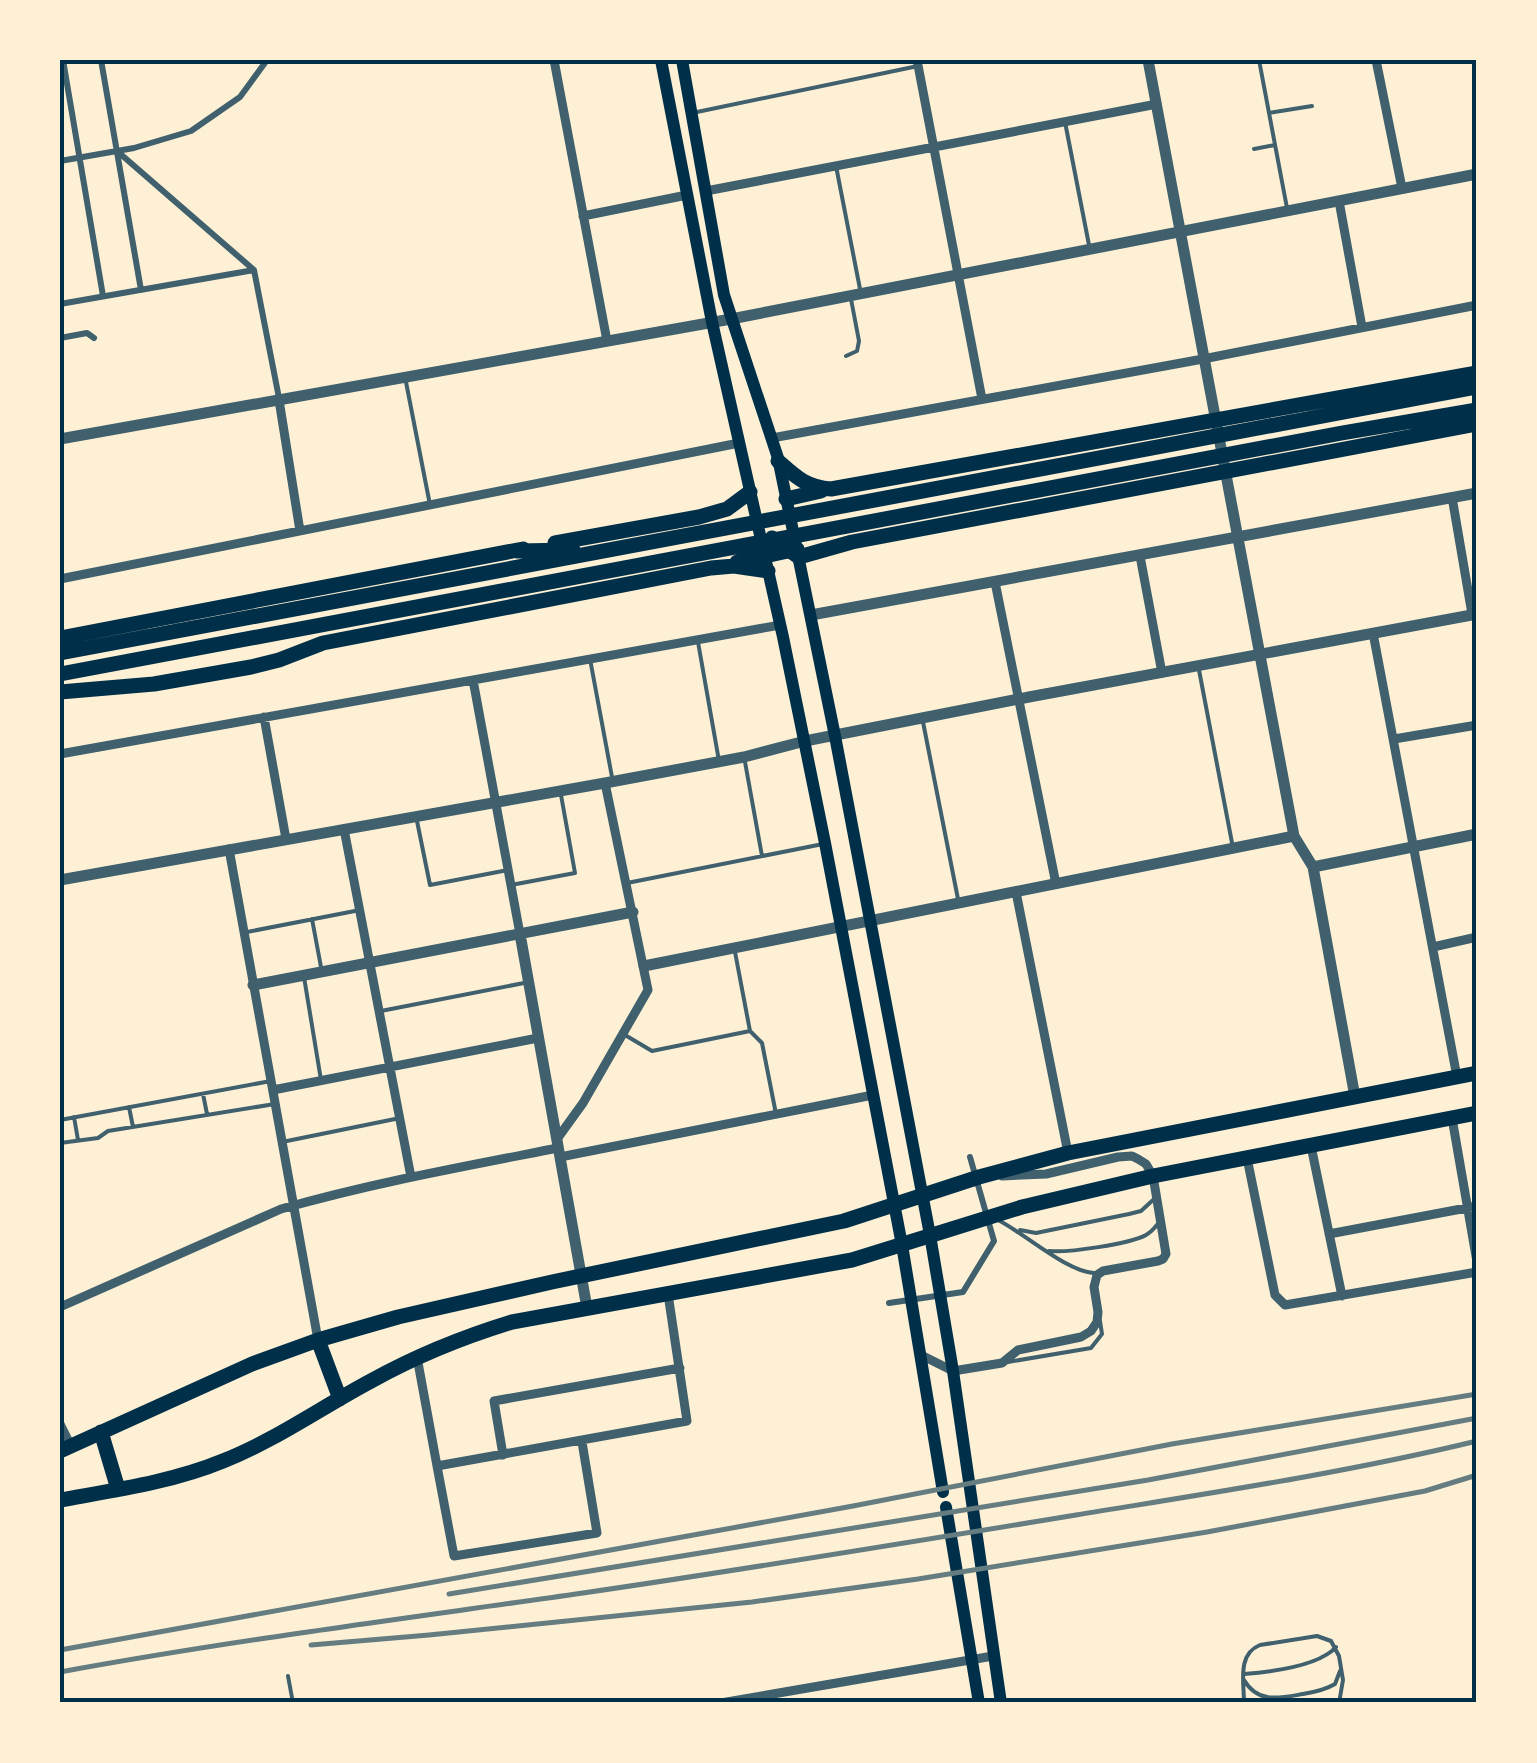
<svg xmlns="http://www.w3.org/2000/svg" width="1537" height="1763" font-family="'Roboto Serif',serif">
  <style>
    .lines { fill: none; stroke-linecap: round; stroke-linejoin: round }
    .service { stroke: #3f606c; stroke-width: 4 }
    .pedestrian { stroke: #3f606c; stroke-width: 6 }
    .minor { stroke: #3f606c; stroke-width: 9 }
    .tertiary { stroke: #3f606c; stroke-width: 11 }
    .secondary { stroke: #003049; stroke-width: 12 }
    .trunk { stroke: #003049; stroke-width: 15 }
    .motorway { stroke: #003049; stroke-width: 15 }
    .rail { stroke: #657d81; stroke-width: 5 }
    .neatline { fill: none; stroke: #003049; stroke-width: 4 }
  </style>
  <rect width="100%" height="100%" fill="#fdf0d5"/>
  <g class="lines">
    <path class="service" d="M1259 60 1287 208
      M697 112 918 66
      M1269 113 1312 106
      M1065 122 1089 245
      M1254 149 1275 145
      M836 166 860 289
      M846 356 857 351 859 341 851 299
      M406 382 430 505
      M698 642 719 761
      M590 659 612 777
      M1199 670 1233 848
      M923 722 958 899
      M745 762 762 856
      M417 821 430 885 508 870
      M627 883 823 844
      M511 885 575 873 561 795
      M312 919 321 967
      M247 932 360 910
      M735 952 750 1031
      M304 977 321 1080
      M381 1011 524 983
      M625 1035 652 1051 750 1031 762 1043 776 1114
      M203 1094 207 1114
      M129 1107 133 1127
      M74 1117 78 1140
      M60 1120 271 1081
      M282 1142 400 1118
      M60 1143 98 1138 108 1131 275 1104
      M998 1220C1024 1233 1067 1272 1094 1273
      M1020 1230 1036 1233 1129 1214 1141 1211 1153 1200
      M1049 1251C1067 1253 1130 1244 1146 1235 1153 1231 1153 1229 1158 1224
      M1008 1362 1091 1348 1102 1334 1100 1321
      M1244 1674C1269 1672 1319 1666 1336 1647
      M288 1676 293 1703
      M1244 1680C1258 1704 1280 1698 1303 1694 1315 1692 1325 1690 1335 1684L1340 1671
      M1244 1703C1244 1682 1237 1654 1260 1645L1317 1636 1331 1641 1339 1656 1343 1680 1339 1703"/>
    <path class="pedestrian" d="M63 60 103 296
      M101 60 141 290
      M117 151 254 270 279 398
      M60 161 134 148 191 131 240 97 267 60
      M60 304 254 270
      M60 338 87 333 94 338
      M889 1303 963 1292 994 1241 970 1157"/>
    <path class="minor" d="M554 60 607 341
      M917 60 982 399
      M1376 60 1402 188
      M706 191 1157 104
      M1339 201 1362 327
      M583 216 687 195
      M279 400 300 531
      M772 438 1203 359 1477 305
      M1452 497 1472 614
      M1140 556 1162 673
      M60 579 739 443
      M995 582 1056 884
      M1373 633 1457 1077
      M473 680 520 934
      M264 717 286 839
      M1394 739 1477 725
      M60 754 780 625
      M344 829 411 1177
      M229 849 318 1340
      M1016 892 1068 1153
      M1433 947 1477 937
      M273 1090 538 1038
      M1452 1118 1477 1262
      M557 1139 583 1103 648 990 605 783
      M1311 1146 1342 1296
      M560 1157 873 1095
      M1247 1158 1275 1295 1285 1305 1477 1272
      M1329 1234 1477 1206
      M60 1307 281 1209C372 1183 466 1166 558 1148
      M921 1355 953 1371 1002 1363 1018 1350 1081 1337 1091 1331 1097 1322 1098 1312 1094 1287 1097 1275 1103 1271 1158 1261 1163 1259 1166 1254 1153 1176 1146 1164 1138 1159 1132 1156 1118 1157 1046 1174 1002 1176
      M417 1357 437 1466
      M60 1424 71 1446
      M582 1442 597 1533 454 1556 437 1466 687 1421 668 1294
      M503 1455 494 1401 680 1368
      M721 1703 993 1656"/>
    <path class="tertiary" d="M1148 60 1294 836 1313 867 1355 1097
      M60 439 731 319 1477 174
      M811 615 1477 493
      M1313 867 1477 834
      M60 880 605 783 744 757 805 741 1029 697 1477 614
      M520 934 587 1308
      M644 966 1294 836
      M253 985 633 912"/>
    <path class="secondary" d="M661 60 712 322 783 637 825 843 902 1245 943 1492
      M682 60 724 295 778 458 835 736 930 1235 953 1371 1001 1703
      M946 1507 979 1703"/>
    <path class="trunk" d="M318 1340 340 1399
      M101 1432 118 1489
      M60 1451 252 1364 318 1340 398 1317 552 1282 844 1221 979 1177 1068 1153 1477 1073
      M60 1500C115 1490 172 1482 223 1461 276 1440 322 1407 371 1381 416 1356 463 1337 512 1322L852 1260 1022 1207 1153 1176 1477 1113"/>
    <path class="motorway" d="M778 461C796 477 806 487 831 489L1477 373
      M786 499 821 491
      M772 538 799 557 852 542 1477 424
      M555 543 699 517 727 509 750 492
      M517 551 573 550
      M737 562 797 549
      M60 638 523 549
      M60 653 1477 387
      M60 674 1342 433 1477 410
      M60 692 154 684 251 667 279 660 323 643 711 568 734 566 768 571"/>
    <path class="rail" d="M449 1594 1148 1480 1477 1418
      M311 1645 429 1635 752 1602 918 1579 1207 1532 1425 1491 1477 1475
      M60 1650 853 1506 1172 1444 1477 1394
      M60 1672C234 1640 409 1618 583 1593 748 1569 912 1542 1076 1515 1210 1493 1345 1473 1477 1441"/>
  </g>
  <rect width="1537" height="1763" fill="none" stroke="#fdf0d5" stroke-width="125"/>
  <rect x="62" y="62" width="1412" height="1638" class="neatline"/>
</svg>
